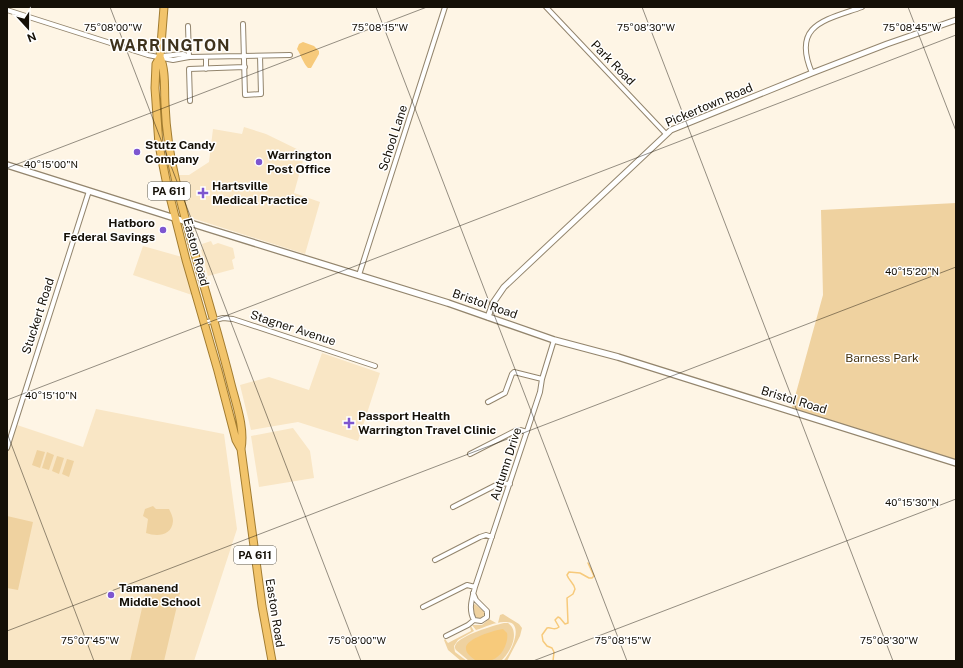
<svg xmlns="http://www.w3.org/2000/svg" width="963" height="668" font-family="'Public Sans',sans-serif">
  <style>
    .built { fill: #f9e6c5 }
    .green { fill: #efd2a0 }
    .water { fill: #f7ca7b }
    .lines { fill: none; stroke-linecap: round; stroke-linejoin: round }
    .stream { stroke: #f7ca7b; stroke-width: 1.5 }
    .minor-casing { stroke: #93856d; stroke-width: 6 }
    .tertiary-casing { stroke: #93856d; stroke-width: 7 }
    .secondary-casing { stroke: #93856d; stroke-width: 8 }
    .trunk-casing { stroke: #a27c30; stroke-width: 9 }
    .minor { stroke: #fff; stroke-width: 4 }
    .tertiary { stroke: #fff; stroke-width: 5 }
    .secondary { stroke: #fff; stroke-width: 5.5 }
    .trunk { stroke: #f2c46b; stroke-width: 7 }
    .ticks { fill: none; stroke: #151007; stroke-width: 1; stroke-opacity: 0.45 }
    .poi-dot { fill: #7d56d0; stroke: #fff; stroke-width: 1.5 }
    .labels { text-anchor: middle; stroke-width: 3; stroke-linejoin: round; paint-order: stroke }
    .shield { fill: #fff; stroke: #5b5851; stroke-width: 1 }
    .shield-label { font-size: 11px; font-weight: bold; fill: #151007 }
    .street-label { font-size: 12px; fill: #151007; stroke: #fff }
    .poi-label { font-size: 12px; font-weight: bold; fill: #151007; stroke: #fff; text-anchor: start }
    .park-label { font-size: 12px; fill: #453310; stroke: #fff }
    .district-label { font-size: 16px; font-weight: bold; letter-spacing: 1px; fill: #3e321d; stroke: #fff }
    .ticks-label { font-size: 10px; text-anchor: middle; fill: #151007; stroke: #fff; stroke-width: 3; stroke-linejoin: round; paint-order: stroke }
  </style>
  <rect width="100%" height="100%" fill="#fef5e5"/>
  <path class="built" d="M244 127 266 134 305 153 294 193 320 202 305 254 192 218 188 214 178 175H189L209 162 213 129 242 134Z
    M211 241 213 245 218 243 233 248 235 258 232 260 234 269 208 276 201 250 203 249 202 244Z
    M143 246 182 257 192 295 133 275Z
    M322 353 380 373 358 441 298 422 251 430 240 385 269 377 309 390Z
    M96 409 224 434 237 529 194 661H7V448L14 424 83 447Z
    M293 428 310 451 314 478 259 487 251 436Z"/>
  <path class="green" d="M956 203V463L791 411 823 295 821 210Z
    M37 450 45 452 40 468 32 465Z
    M47 452 54 455 49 470 42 468Z
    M57 456 64 458 59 474 52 471Z
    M67 459 74 461 69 477 62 474Z
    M153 506 156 509H169C171 513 173 517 173 521 172 536 157 537 146 533L148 519 143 516 145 509Z
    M7 516 33 522 18 590 7 588Z
    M147 586 180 593 164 661H130Z
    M475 604C479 608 487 611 484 617L480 619C473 618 473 611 473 605Z
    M503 614 519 624 522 628 520 636 507 661H503C510 655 526 622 506 622 497 621 485 627 476 630L472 625H482L489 619 496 623H498L500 615Z
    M504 623H508C521 632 510 653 501 661H469L456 650C455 648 454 647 456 644 460 636 494 625 504 623Z
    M471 626 474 631 458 640 454 646 455 652 467 661H461L448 650 444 640 445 639 448 643 471 631 470 627Z"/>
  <path class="water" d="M303 42 314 46 319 51V54L311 68H308C303 63 301 55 297 49L299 44Z
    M503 629 507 633C509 642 502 657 492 660 488 662 481 661 476 661 473 658 466 654 466 649 464 639 495 630 503 629Z"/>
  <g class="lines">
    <path class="stream" d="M553 661 554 652 552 648 547 646 543 641 542 635 547 628C552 627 554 631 559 627L555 620 558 617 560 618 565 624 568 623 567 598 573 594 575 589C574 583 569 581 567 575L569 572 580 573 589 578H592L594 576 588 563"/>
    <defs>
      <path id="minor" d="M546 7 666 134
        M7 10 148 55 173 60 189 57 290 55
        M243 24 245 95 261 94 260 56
        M188 26 189 57
        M163 56 183 54 189 57
        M206 57V69
        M812 73C791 24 826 20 862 7
        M190 101 189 69 245 67
        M359 275 445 7
        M204 323 223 318 233 319 375 366
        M488 402 505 393 512 374 514 372 542 379
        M7 448 89 191
        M470 454 517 430H520L527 432
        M453 507 500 483 510 484
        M435 560 480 537 486 535 492 537
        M473 593 476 600 487 611V617L481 621 474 620C468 609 472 599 475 587L540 392 542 379 554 340
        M423 607 467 585 475 587
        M446 636 468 625 474 620"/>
      <path id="tertiary" d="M488 317 493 303 504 287 671 130 812 73 887 44 956 20"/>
      <path id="secondary" d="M7 165 206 228 448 303 554 340 618 357 956 463"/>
      <path id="trunk" d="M164 7 160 57 156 64 155 88 159 145 167 185 186 260 218 371 236 440 241 449
        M160 57C166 71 164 89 165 104 166 131 170 157 176 182 192 250 214 316 231 384 236 404 245 428 241 449L262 606 272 661"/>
    </defs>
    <use href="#minor" class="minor-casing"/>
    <use href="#tertiary" class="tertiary-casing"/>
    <use href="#secondary" class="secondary-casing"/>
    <use href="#trunk" class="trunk-casing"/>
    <use href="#minor" class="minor"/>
    <use href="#tertiary" class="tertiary"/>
    <use href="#secondary" class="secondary"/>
    <use href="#trunk" class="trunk"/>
  </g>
  <path class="ticks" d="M110 7 361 661M376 7 627 661M642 7 893 661M908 7 956 131M7 168 427 7M7 400 956 35M7 433 94 661M7 631 956 267M533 661 956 499"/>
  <g class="poi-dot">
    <circle cx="137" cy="152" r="4"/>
    <circle cx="259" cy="162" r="4"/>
    <path d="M201 187h4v4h4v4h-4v4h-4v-4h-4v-4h4z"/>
    <circle cx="163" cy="230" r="4"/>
    <path d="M347 417h4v4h4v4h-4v4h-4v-4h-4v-4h4z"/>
    <circle cx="111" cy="595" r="4"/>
  </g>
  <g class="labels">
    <g class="shield">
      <rect x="148" y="182" width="42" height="18" rx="3"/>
      <rect x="234" y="546" width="42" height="18" rx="3"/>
    </g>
    <g class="shield-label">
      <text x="169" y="195">PA 611</text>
      <text x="255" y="559">PA 611</text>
    </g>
    <g class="street-label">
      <text transform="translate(613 63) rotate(46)" y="4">Park Road</text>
      <text transform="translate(709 105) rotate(-23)" y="4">Pickertown Road</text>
      <text transform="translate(393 138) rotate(-72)" y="4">School Lane</text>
      <text transform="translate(196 252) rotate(75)" y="4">Easton Road</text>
      <text transform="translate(485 304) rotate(19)" y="4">Bristol Road</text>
      <text transform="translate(38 316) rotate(-72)" y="4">Stuckert Road</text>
      <text transform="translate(293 328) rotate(18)" y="4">Stagner Avenue</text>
      <text transform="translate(794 400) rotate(17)" y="4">Bristol Road</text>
      <text transform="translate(506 464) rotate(-72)" y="4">Autumn Drive</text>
      <text transform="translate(275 613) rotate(81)" y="4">Easton Road</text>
    </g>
    <g class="poi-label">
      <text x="145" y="149">Stutz Candy<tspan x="145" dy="14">Company</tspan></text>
      <text x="267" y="159">Warrington<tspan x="267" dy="14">Post Office</tspan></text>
      <text x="212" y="190">Hartsville<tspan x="212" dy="14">Medical Practice</tspan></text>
      <text x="155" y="227" text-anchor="end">Hatboro<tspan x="155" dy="14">Federal Savings</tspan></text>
      <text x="358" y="420">Passport Health<tspan x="358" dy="14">Warrington Travel Clinic</tspan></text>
      <text x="119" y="592">Tamanend<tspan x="119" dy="14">Middle School</tspan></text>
    </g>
    <g class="park-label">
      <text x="882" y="362">Barness Park</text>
    </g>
    <g class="district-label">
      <text x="170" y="51">WARRINGTON</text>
    </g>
  </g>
  <g class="ticks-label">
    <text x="113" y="31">75°08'00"W</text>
    <text x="380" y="31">75°08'15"W</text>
    <text x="646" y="31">75°08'30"W</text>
    <text x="912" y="31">75°08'45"W</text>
    <text x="51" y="168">40°15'00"N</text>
    <text x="912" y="275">40°15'20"N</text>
    <text x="51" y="399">40°15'10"N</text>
    <text x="912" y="506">40°15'30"N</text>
    <text x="90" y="644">75°07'45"W</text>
    <text x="357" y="644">75°08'00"W</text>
    <text x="623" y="644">75°08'15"W</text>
    <text x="889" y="644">75°08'30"W</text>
  </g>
  <rect width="963" height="668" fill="none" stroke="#151007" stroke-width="16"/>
  <g transform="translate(28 28) rotate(159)" stroke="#ffffff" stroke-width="3" paint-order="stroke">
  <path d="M0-3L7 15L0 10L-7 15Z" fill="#151007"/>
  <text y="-6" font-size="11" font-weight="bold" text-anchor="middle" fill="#151007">N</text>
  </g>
</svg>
